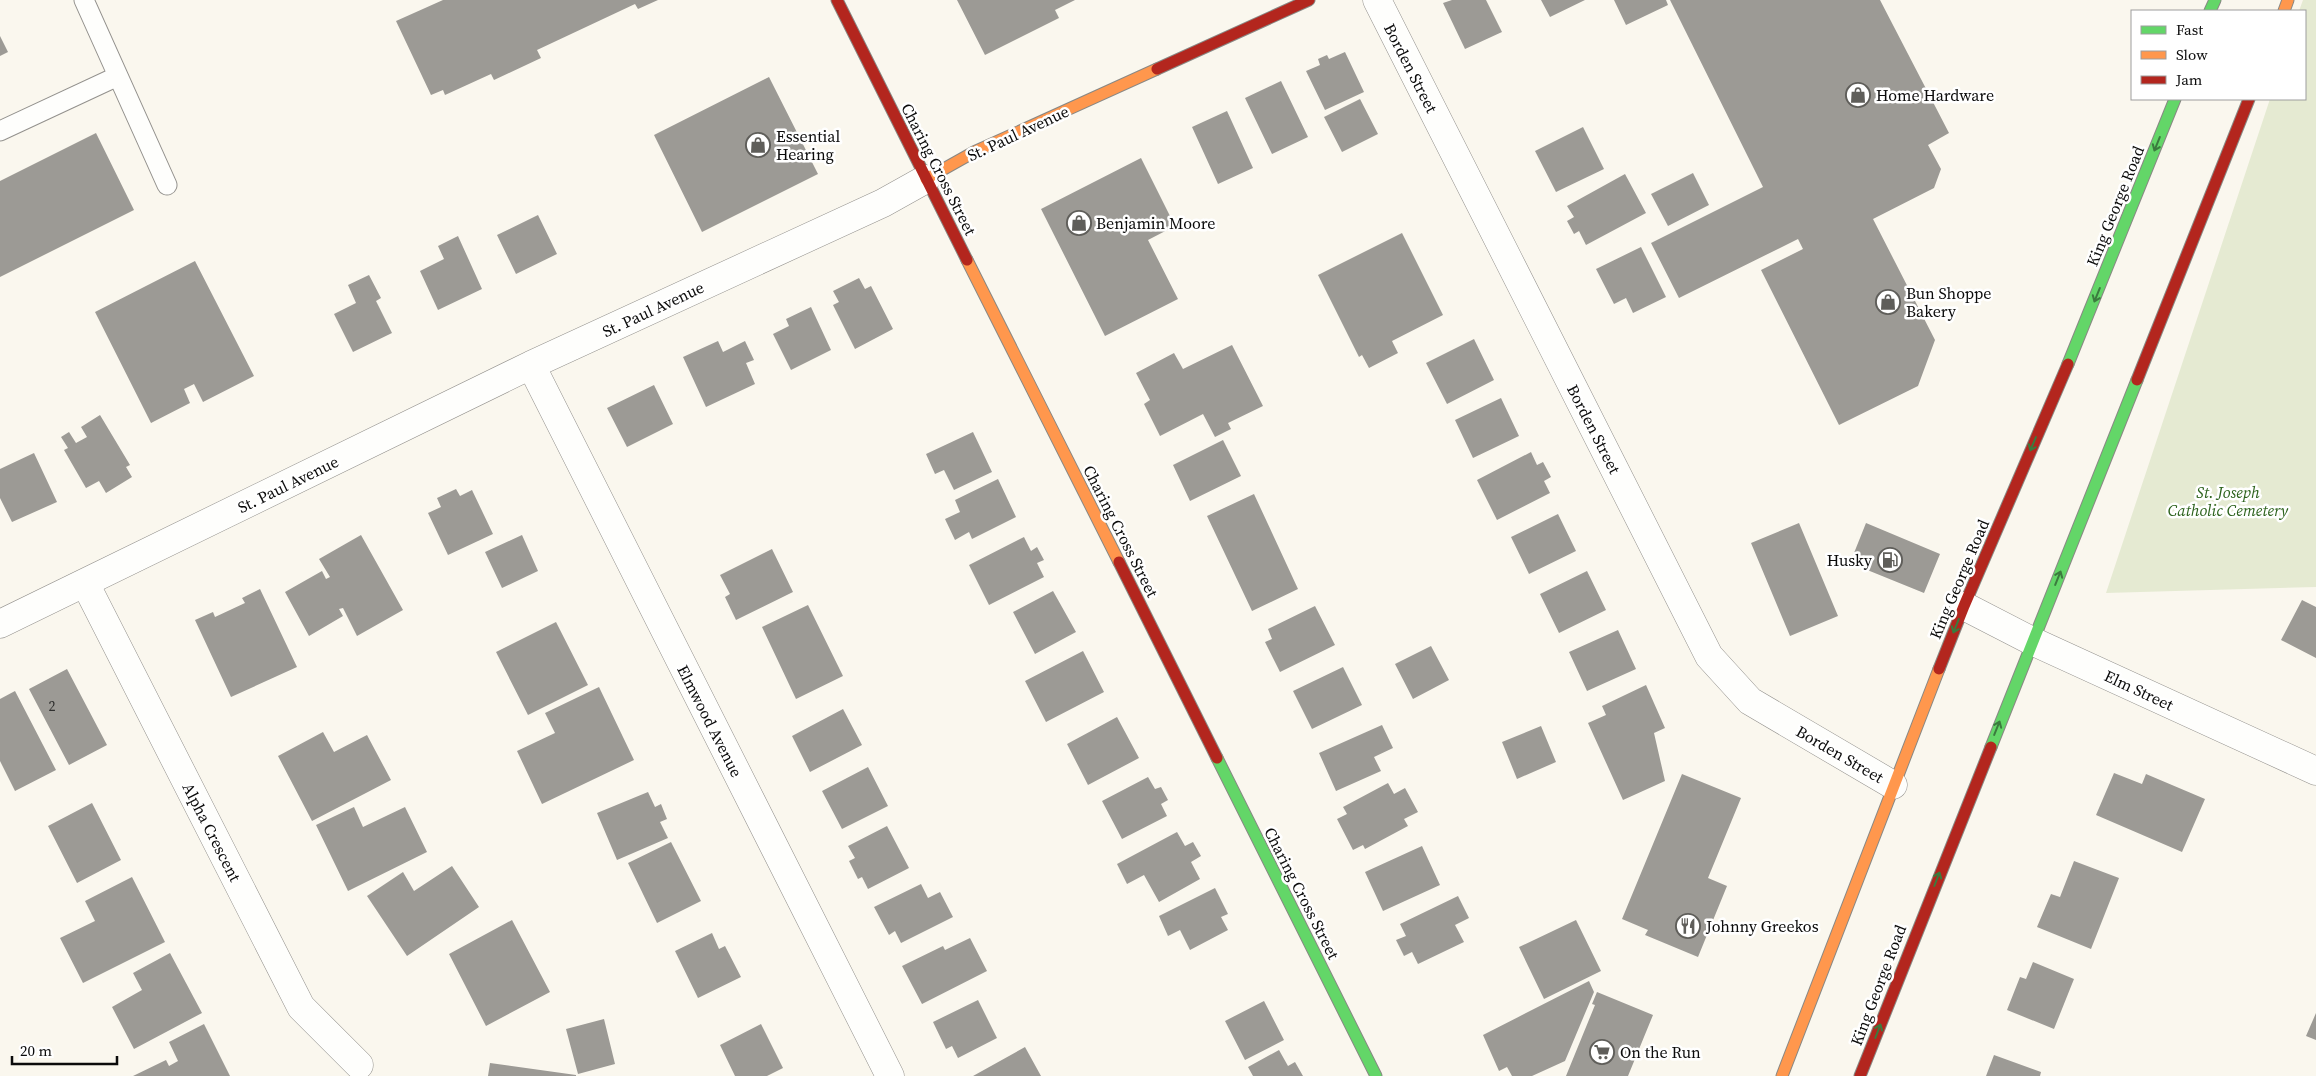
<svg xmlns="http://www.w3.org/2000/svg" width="2316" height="1076" font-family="'Source Serif 4',serif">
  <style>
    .cemetery { fill: #e5ead2 }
    .building { fill: #9c9a95 }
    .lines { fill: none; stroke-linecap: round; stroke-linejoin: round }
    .lane-casing { stroke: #93918d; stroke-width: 21 }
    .street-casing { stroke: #93918d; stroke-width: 29 }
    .fast-casing { stroke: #898884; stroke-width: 13 }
    .slow-casing { stroke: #898884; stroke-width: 13 }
    .jam-casing { stroke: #898884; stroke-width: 13 }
    .lane { stroke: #fefefc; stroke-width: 19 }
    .street { stroke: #fefefc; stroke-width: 28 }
    .fast { stroke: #63d668; stroke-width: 11 }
    .slow { stroke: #ff974d; stroke-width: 11 }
    .jam { stroke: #b3261e; stroke-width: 11 }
    .oneway { stroke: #3b7b3e }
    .labels { text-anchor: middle; stroke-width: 5; stroke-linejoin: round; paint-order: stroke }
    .number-label { font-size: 14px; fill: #2f2f2e }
    .street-label { font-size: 16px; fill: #0b0b0b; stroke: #fff }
    .poi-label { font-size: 16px; fill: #0b0b0b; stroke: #fff; text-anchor: start }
    .park-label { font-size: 16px; font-style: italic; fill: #2c621c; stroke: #fff }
  </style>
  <rect width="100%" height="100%" fill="#faf7ee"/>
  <path class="cemetery" d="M2303 0H2316V587L2106 593 2270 99H2305V11H2299Z"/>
  <path class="building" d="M443 0H658L638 9 635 4 537 50 541 58 494 80 491 74 445 95 443 90 431 95 396 21Z
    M957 0H1075L1055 10 1059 18 985 55Z
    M1452 0H1486L1502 32 1465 49 1443 3Z
    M1541 0H1585L1550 17Z
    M1614 0H1666L1668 5 1626 25Z
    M1670 0H1880L1949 133 1928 145 1941 169 1934 188 1873 219 1935 340 1918 386 1839 425 1761 270 1803 249 1798 239 1679 298 1651 243 1763 187Z
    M0 36 8 52 0 56Z
    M1345 52 1364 92 1325 110 1306 71 1320 65 1318 59 1327 55 1329 59Z
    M769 77 818 174 702 232 654 135Z
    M1281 81 1308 137 1272 154 1245 98Z
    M1360 99 1378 134 1342 152 1324 117Z
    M1227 111 1253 168 1218 184 1192 127Z
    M1583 127 1604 169 1556 192 1535 151Z
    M96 133 134 210 0 277V181Z
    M1141 158 1175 226 1148 240 1178 299 1105 336 1041 209Z
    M1693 173 1709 205 1668 226 1651 194Z
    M1625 174 1646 213 1586 245 1579 231 1574 234 1567 221 1574 217 1567 206Z
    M538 215 557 254 516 274 497 235Z
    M1402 233 1443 315 1392 341 1398 353 1369 368 1362 355 1359 357 1318 275Z
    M458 236 482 289 438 310 420 271 444 259 438 246Z
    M1641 247 1666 297 1633 313 1626 298 1614 304 1596 269Z
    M195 261 254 376 203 402 194 384 184 389 190 403 151 423 95 312Z
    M369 275 381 298 376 301 392 333 353 352 334 314 356 303 348 285Z
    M859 278 865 289 871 286 893 329 855 349 833 305 839 302 833 291Z
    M811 307 831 350 791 370 773 334 789 326 786 319Z
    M1474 339 1494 380 1447 404 1426 363Z
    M718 341 723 352 745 341 754 360 746 363 755 384 706 407 683 357Z
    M1232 345 1263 406 1228 423 1231 429 1215 437 1203 414 1160 436 1144 404 1150 400 1136 373 1174 353 1183 369Z
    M654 385 673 424 627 447 607 408Z
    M1501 398 1519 436 1473 458 1455 420Z
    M100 415 130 465 126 467 132 477 106 493 99 481 86 488 64 450 68 448 61 437 69 432 76 443 87 437 81 427Z
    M973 432 992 472 954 490 944 470 935 474 926 454Z
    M1223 440 1241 476 1190 501 1173 465Z
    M1531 452 1537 465 1543 462 1551 477 1544 481 1550 493 1497 520 1477 480Z
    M34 453 57 502 12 522 0 498V469Z
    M998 479 1016 517 972 539 969 532 955 540 945 519 960 512 955 500Z
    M456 489 460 496 472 490 493 534 448 555 428 513 441 507 437 498Z
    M1254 494 1298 589 1252 611 1207 516Z
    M1558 514 1576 551 1529 574 1511 537Z
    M1799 523 1838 616 1790 636 1751 543Z
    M1866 523 1940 554 1924 593 1850 563Z
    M361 535 403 610 357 636 343 608 339 609 343 616 309 636 285 592 322 571 326 579 330 577 319 559Z
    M522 535 538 571 502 588 485 552Z
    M1024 537 1031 551 1037 547 1044 560 1037 563 1044 577 989 605 969 565Z
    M772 549 793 592 736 620 725 597 730 594 720 575Z
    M1587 571 1606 610 1559 633 1540 594Z
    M260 589 297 667 231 697 195 620 213 612 215 617 245 603 242 598Z
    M1053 591 1076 632 1035 654 1013 612Z
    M2302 600 2316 607V658L2281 640Z
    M808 605 843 676 796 699 762 627Z
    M1315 606 1335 645 1280 672 1265 642 1272 639 1268 629Z
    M556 622 588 685 528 715 496 652Z
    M1618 630 1636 669 1587 691 1569 652Z
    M1431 646 1449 680 1413 699 1395 664Z
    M1083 651 1104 692 1046 722 1025 681Z
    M1343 667 1362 705 1312 729 1293 691Z
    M67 669 107 745 69 765 29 689Z
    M1646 685 1665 728 1654 733 1665 781 1623 800 1588 723 1606 715 1602 706Z
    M599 687 634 760 542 804 517 751 555 733 545 713Z
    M15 691 56 770 15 791 0 761V699Z
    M843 709 862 745 810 772 792 736Z
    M1117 717 1139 758 1088 785 1067 744Z
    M1382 725 1393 748 1374 757 1381 771 1336 791 1319 753Z
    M1541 726 1556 762 1517 779 1502 742Z
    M323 732 334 752 367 735 391 780 312 821 278 756Z
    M868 767 888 806 842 829 822 791Z
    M2114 773 2142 784 2146 774 2205 799 2182 852 2096 815Z
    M1682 774 1741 798 1708 878 1727 886 1698 957 1645 935 1648 930 1622 919Z
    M1148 777 1155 789 1161 787 1168 800 1161 804 1167 816 1122 839 1102 801Z
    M1388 783 1394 794 1405 788 1418 812 1404 819 1408 826 1365 849 1363 845 1353 850 1337 819 1347 814 1343 807Z
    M648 792 655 807 661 804 667 819 660 822 668 838 617 860 597 813Z
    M92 803 121 860 77 883 48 826Z
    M354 807 363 827 405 807 427 852 348 891 316 825Z
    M887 826 909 868 868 889 862 877 858 879 849 861 855 858 848 846Z
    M1177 832 1185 846 1193 842 1201 856 1191 862 1200 879 1159 902 1144 875 1127 884 1117 864Z
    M671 842 701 901 657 923 628 863Z
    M1422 846 1440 885 1383 911 1365 872Z
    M2074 861 2119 878 2091 949 2037 927 2051 894 2060 897Z
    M452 866 479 907 407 956 367 896 403 872 414 891Z
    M132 877 165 942 83 983 60 938 95 921 85 901Z
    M921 884 928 898 940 892 953 917 901 943 895 931 889 935 874 907Z
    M1215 888 1228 914 1221 917 1228 930 1190 950 1180 930 1168 936 1159 916Z
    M1458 896 1469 918 1455 925 1464 942 1418 964 1412 952 1404 956 1396 940 1406 936 1400 924Z
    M512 920 550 992 486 1026 449 954Z
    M1576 920 1601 971 1544 999 1519 947Z
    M712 933 719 949 725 946 741 977 698 998 675 951Z
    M970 938 987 971 922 1004 902 966 943 946 945 950Z
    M170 953 202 1013 134 1049 112 1007 142 990 133 973Z
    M2033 962 2074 979 2054 1029 2007 1010 2020 977 2026 979Z
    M1589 981 1594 992 1565 1061 1532 1076H1512L1507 1067 1499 1071 1483 1035Z
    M1597 992 1653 1015 1628 1076H1566L1595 1005 1592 1004Z
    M978 1000 997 1038 958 1058 952 1046 946 1049 933 1022Z
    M1264 1001 1284 1040 1245 1060 1225 1021Z
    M2316 1013V1040L2306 1036Z
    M604 1019 615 1064 578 1074 566 1029Z
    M204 1024 230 1076H133L166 1060 169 1066 178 1061 169 1042Z
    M761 1024 783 1068 767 1076H735L720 1045Z
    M1025 1047 1041 1076H973Z
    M1279 1050 1288 1066 1295 1062 1303 1076H1253L1248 1067Z
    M1994 1055 2041 1072 2040 1076H1986Z
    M490 1063 576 1075V1076H488Z"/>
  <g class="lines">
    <defs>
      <path id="lane" d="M84 0 167 185
        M0 131 118 76"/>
      <path id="street" d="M1377 0 1709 656 1750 701 1893 785
        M531 365 890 1076
        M85 583 301 1007 359 1065
        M1964 606 2032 641 2316 771
        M0 624 531 365 883 203 926 179"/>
      <path id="fast" d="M2210 11 2215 0
        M2068 364 2175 99
        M1991 747 2137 380
        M1217 758 1376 1076"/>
      <path id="slow" d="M2284 11 2288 0
        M926 179 974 152 1157 69
        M967 260 1119 562
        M1782 1076 1939 669"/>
      <path id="jam" d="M837 0 967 260
        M1157 69 1309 0
        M2137 380 2249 99
        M1119 562 1217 758
        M1939 669 1964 606 2068 364
        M1860 1076 1991 747"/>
    </defs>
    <use href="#lane" class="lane-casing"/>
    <use href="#street" class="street-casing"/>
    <use href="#fast" class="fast-casing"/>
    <use href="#slow" class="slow-casing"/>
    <use href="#jam" class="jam-casing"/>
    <use href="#lane" class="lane"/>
    <use href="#street" class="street"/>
    <use href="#fast" class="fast"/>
    <use href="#slow" class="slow"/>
    <use href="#jam" class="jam"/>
  </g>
  <defs><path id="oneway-shaft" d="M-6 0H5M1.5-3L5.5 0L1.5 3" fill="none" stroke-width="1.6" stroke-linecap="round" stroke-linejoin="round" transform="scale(1.25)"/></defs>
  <g class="oneway">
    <use href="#oneway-shaft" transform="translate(2157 144) rotate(112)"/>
    <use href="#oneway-shaft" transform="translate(2097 295) rotate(112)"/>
    <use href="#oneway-shaft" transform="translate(2033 444) rotate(113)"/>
    <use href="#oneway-shaft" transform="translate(2058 578) rotate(-68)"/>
    <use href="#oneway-shaft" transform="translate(1956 626) rotate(112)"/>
    <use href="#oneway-shaft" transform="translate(1997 728) rotate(-68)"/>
    <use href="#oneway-shaft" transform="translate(1937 879) rotate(-69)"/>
    <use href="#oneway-shaft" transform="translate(1878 1031) rotate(-69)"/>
  </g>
  <defs>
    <symbol id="shop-ring" viewBox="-11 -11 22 22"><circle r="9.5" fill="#fff" stroke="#5f5e5a" stroke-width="1.5"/><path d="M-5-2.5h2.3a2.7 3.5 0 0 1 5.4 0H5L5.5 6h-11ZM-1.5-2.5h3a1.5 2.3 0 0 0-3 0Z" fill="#5f5e5a"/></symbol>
    <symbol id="fuel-ring" viewBox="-11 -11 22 22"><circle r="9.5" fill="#fff" stroke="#5f5e5a" stroke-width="1.5"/><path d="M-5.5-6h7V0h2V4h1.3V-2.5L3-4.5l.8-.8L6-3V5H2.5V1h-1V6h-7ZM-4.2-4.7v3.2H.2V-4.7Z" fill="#5f5e5a"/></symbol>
    <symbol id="restaurant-ring" viewBox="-11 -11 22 22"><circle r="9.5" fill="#fff" stroke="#5f5e5a" stroke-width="1.5"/><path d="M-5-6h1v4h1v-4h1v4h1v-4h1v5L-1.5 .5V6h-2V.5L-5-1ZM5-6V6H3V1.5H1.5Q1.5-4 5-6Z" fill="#5f5e5a"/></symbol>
    <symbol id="supermarket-ring" viewBox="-11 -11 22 22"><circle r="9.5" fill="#fff" stroke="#5f5e5a" stroke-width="1.5"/><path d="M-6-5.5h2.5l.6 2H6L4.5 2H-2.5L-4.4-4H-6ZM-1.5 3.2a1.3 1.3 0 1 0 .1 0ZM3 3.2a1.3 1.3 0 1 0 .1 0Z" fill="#5f5e5a"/></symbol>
  </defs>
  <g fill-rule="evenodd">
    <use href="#shop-ring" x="1844" y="81" width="28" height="28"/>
    <use href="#shop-ring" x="744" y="131" width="28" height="28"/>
    <use href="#shop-ring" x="1065" y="209" width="28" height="28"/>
    <use href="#shop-ring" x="1874" y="288" width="28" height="28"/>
    <use href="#fuel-ring" x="1876" y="546" width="28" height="28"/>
    <use href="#restaurant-ring" x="1674" y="912" width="28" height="28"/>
    <use href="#supermarket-ring" x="1588" y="1038" width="28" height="28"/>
  </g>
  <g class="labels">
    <g class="number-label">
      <text x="52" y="711">2</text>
    </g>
    <g class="street-label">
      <text transform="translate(1411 68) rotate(63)" y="6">Borden Street</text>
      <text transform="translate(1018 133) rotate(-25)" y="6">St. Paul Avenue</text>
      <text transform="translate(939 169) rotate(63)" y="6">Charing Cross Street</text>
      <text transform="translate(2115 206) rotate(-68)" y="6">King George Road</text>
      <text transform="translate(653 309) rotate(-25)" y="6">St. Paul Avenue</text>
      <text transform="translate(1594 429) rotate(63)" y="6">Borden Street</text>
      <text transform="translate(288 484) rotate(-26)" y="6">St. Paul Avenue</text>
      <text transform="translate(1121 531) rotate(63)" y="6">Charing Cross Street</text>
      <text transform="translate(1959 579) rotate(-67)" y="6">King George Road</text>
      <text transform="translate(2139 690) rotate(25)" y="6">Elm Street</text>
      <text transform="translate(710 721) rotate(63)" y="6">Elmwood Avenue</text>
      <text transform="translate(1840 754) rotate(30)" y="6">Borden Street</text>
      <text transform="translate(212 832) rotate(63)" y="6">Alpha Crescent</text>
      <text transform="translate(1302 893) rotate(63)" y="6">Charing Cross Street</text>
      <text transform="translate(1878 985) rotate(-69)" y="6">King George Road</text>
    </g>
    <g class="poi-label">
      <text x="1876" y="101">Home Hardware</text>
      <text x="776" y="142">Essential<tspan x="776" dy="18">Hearing</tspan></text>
      <text x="1096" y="229">Benjamin Moore</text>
      <text x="1906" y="299">Bun Shoppe<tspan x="1906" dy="18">Bakery</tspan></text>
      <text x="1872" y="566" text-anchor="end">Husky</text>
      <text x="1706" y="932">Johnny Greekos</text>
      <text x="1620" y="1058">On the Run</text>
    </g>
    <g class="park-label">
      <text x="2228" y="498">St. Joseph<tspan x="2228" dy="18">Catholic Cemetery</tspan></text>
    </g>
  </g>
  <rect x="2131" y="10" width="175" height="90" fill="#ffffff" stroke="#9d9d9d"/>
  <rect x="2141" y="26" width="25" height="8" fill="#63d668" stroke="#9d9d9d"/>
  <text x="2176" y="35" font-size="15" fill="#0b0b0b">Fast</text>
  <rect x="2141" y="51" width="25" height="8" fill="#ff974d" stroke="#9d9d9d"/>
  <text x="2176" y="60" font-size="15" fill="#0b0b0b">Slow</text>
  <rect x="2141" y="76" width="25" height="8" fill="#b3261e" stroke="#9d9d9d"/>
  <text x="2176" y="85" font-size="15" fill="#0b0b0b">Jam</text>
  <path d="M12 1056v8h105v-8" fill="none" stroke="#0b0b0b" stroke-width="2.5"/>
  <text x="20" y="1056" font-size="15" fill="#0b0b0b" stroke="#ffffff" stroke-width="4" paint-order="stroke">20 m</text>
</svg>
